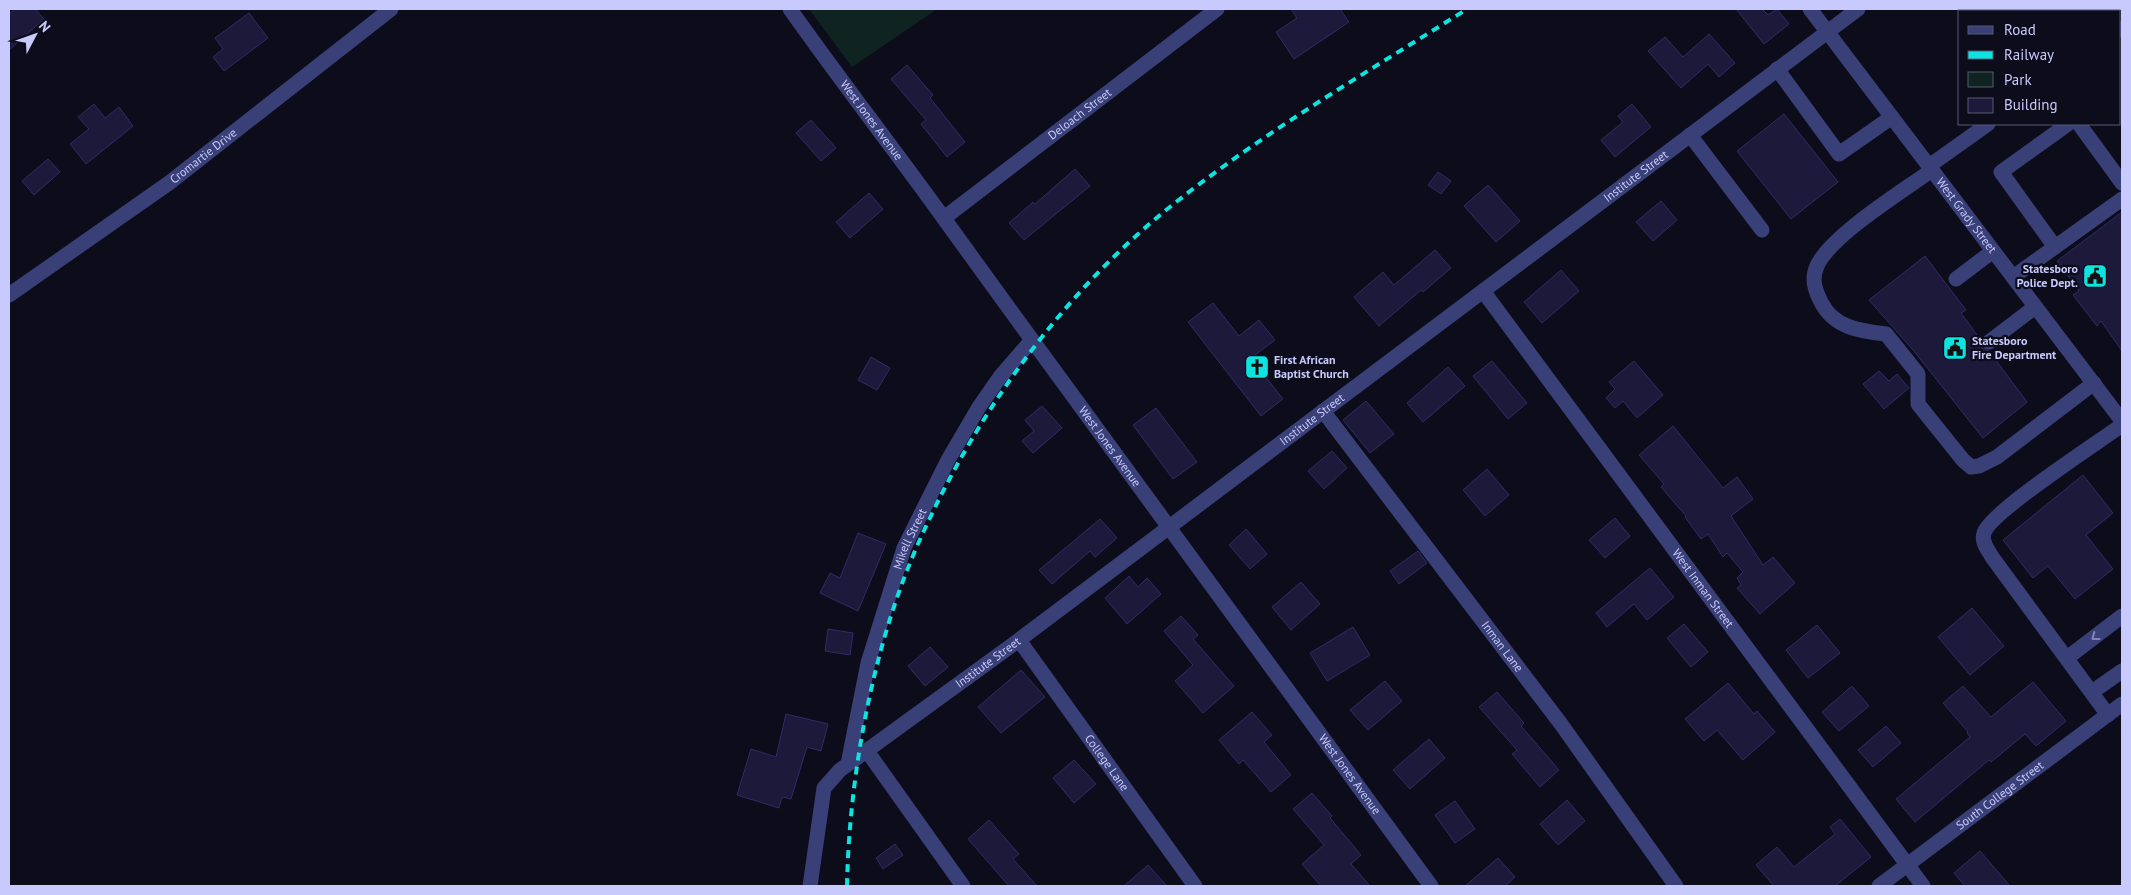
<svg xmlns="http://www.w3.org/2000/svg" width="2131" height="895" font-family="'PT Sans',sans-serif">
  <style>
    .green { fill: #0f2421 }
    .building { fill: #1c193a; stroke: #302c65 }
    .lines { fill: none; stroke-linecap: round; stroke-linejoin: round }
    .minor { stroke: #393f77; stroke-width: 15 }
    .rail { stroke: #0de4df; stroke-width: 4; stroke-dasharray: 8 6; stroke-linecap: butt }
    .oneway { stroke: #8084ba }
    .labels { text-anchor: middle; stroke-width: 4.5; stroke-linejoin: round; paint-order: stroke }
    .street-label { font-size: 12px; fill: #c8c9fc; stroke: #0c0c1b }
    .poi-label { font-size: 12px; font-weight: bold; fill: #c8c9fc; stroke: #0c0c1b; text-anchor: start }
  </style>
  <rect width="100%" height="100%" fill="#0c0c1b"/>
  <path class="green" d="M809 9H937L852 67Z"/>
  <path class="building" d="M15 9H35L44 19 9 50V14Z
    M1291 9H1340L1349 22 1294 59 1276 32 1297 18Z
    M1736 9H1762L1768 15 1777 9 1789 24 1764 44Z
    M249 13 268 38 224 71 213 57 223 49 215 38Z
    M1709 34 1735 63 1719 77 1708 64 1681 88 1648 51 1665 37 1683 57Z
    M907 65 933 95 930 98 965 142 947 157 921 124 926 120 891 79Z
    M94 104 105 118 119 107 133 126 86 164 70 144 89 129 78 117Z
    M1632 104 1651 127 1615 157 1601 140 1623 122 1618 116Z
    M1784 114 1838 182 1791 219 1737 151Z
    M811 120 836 148 821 161 796 133Z
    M48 159 60 172 34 195 22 181Z
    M1075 169 1090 186 1024 240 1009 223 1033 202 1035 204Z
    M1438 172 1451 181 1441 194 1428 185Z
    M1488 185 1520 221 1496 242 1464 206Z
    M869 193 883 209 850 238 836 222Z
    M1661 201 1677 220 1653 241 1636 222Z
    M2122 212V351L2101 321 2097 326 2073 295 2079 291 2057 261Z
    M1435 250 1451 268 1423 292 1421 290 1379 326 1354 297 1383 272 1394 285Z
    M1925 256 1966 310 1961 313 1980 339 1981 347 1989 351 2027 402 1983 438 1913 350 1869 300Z
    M1561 270 1579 291 1542 323 1524 302Z
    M1213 303 1239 336 1259 320 1275 340 1251 358 1283 399 1261 416 1188 322Z
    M871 357 890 368 877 390 858 380Z
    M1492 361 1527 403 1508 419 1473 376Z
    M1634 361 1663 395 1637 418 1623 401 1615 408 1606 398 1615 389 1609 382Z
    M1448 367 1465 386 1423 422 1407 403Z
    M1879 371 1889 381 1897 374 1909 388 1884 409 1863 384Z
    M1366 401 1394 434 1370 453 1343 420Z
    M1042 406 1062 428 1033 453 1022 441 1034 431 1025 420Z
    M1156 408 1197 462 1173 479 1133 425Z
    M1673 426 1723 488 1737 477 1753 499 1731 516 1763 565 1773 557 1795 583 1760 614 1737 588 1741 585 1737 578 1743 572 1727 553 1723 557 1708 534 1701 539 1685 517 1686 516 1661 487 1664 484 1639 455Z
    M1332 451 1347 468 1324 489 1308 471Z
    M1487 469 1509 495 1485 516 1463 490Z
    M2083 475 2113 513 2086 535 2113 569 2075 599 2048 566 2033 578 2003 540Z
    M1615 518 1630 536 1605 558 1589 540Z
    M1100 519 1117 538 1095 557 1090 551 1052 584 1039 570Z
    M1246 529 1267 554 1250 569 1229 545Z
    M858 533 886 544 858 611 820 593 830 573 840 578Z
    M1418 551 1427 563 1399 584 1390 571Z
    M1650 568 1674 597 1647 620 1634 604 1607 627 1596 613Z
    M1129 576 1138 587 1147 578 1161 594 1127 624 1105 598Z
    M1301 582 1320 604 1291 630 1272 607Z
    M1972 608 2004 646 1970 675 1938 637Z
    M1181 616 1198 635 1193 639 1234 686 1203 713 1175 681 1193 665 1164 631Z
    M1684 624 1708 652 1691 667 1667 638Z
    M1817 625 1840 653 1808 678 1786 650Z
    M1353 627 1370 655 1327 681 1310 653Z
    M828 629 853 633 850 655 825 651Z
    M930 647 948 667 925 686 908 666Z
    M1021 670 1045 697 1001 733 978 707Z
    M1385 681 1402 701 1368 730 1350 710Z
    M2033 682 2066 721 2036 746 2025 734 1991 762 1989 760 1915 822 1896 799 1970 737 1967 733 1968 732 1943 703 1963 686 1991 717Z
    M1728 683 1754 714 1757 711 1775 732 1743 760 1717 730 1704 741 1685 719Z
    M1852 686 1869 706 1839 731 1822 712Z
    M1497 692 1524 723 1521 726 1559 770 1540 787 1512 754 1517 750 1479 707Z
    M1252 712 1272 735 1264 742 1291 775 1271 792 1243 760 1239 764 1219 740Z
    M786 714 828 724 821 751 807 747 791 799 782 797 779 808 737 795 751 749 776 757Z
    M1886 726 1901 743 1873 767 1858 750Z
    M1429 739 1445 758 1410 789 1393 770Z
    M1074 760 1096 784 1074 803 1053 778Z
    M1312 793 1332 816 1330 818 1361 855 1351 864 1370 886H1321L1302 864 1324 845 1293 809Z
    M1567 800 1585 821 1558 845 1540 824Z
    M1455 801 1475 829 1455 843 1435 815Z
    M1840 819 1871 857 1835 886H1774L1756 865 1777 847 1794 867 1835 834 1830 827Z
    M989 820 1019 854 1013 859 1037 886H1009L968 839Z
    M895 844 903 855 883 869 876 858Z
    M1980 851 2010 886H1965L1954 873Z
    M1498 858 1515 877 1505 886H1465Z
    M1148 865 1167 886H1124Z"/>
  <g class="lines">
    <g class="minor">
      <path id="s1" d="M790 9C840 80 894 149 945 220 1106 443 1270 664 1431 886"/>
      <path id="s2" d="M1810 9 2122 421"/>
      <path d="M2120 30 2122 28"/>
      <path d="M1777 69 1839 154 1892 117"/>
      <path d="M2079 124 2122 183"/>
      <path d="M1690 135 1762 230"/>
      <path d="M1929 166 1988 124"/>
      <path d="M1932 170C1903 191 1830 236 1817 266 1811 279 1815 290 1821 302 1834 328 1860 331 1886 334L1918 374V404L1963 460 1971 467 1979 466 1997 457 2094 383"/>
      <path id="s3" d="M944 218 1217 9"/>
      <path d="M2055 247 2001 172 2068 124"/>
      <path d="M2013 277 2122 199"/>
      <path d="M1956 279 1993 251"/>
      <path id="s4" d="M1483 291 1923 886"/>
      <path id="s5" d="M9 295 169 183 391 9"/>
      <path d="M1989 342 2035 307"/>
      <path id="s6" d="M1323 411 1561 724 1676 886"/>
      <path id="s7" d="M1019 640 1195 886"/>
      <path d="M2067 658 2122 616"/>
      <path d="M2092 692 2122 671"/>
      <path d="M2108 715 1992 557C1988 550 1981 542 1984 533 1990 512 2099 442 2122 425"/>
      <path d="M867 751 963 886"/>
      <path id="s8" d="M848 764 868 663 904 548 948 460 979 407 1000 377 1031 341"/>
      <path id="s9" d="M810 886 824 788 840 770 1019 640 1858 9"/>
      <path id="s10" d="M1879 886 2122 704"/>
    </g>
    <path class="rail" d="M847 886C849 780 871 657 912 558 966 429 1052 305 1160 215 1255 137 1363 75 1467 9"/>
  </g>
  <defs><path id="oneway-chevron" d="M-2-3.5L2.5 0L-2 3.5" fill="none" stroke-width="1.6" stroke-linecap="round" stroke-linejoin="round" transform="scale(1.25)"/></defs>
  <use class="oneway" href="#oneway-chevron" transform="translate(2095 637) rotate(143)"/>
  <defs>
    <symbol id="civic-square" viewBox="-11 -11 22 22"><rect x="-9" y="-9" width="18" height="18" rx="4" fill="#0de4df" stroke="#0c0c1b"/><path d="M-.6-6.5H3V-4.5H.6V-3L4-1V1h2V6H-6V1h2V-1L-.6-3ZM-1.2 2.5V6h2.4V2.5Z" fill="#111"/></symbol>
    <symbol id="church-square" viewBox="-11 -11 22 22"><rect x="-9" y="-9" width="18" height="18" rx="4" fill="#0de4df" stroke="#0c0c1b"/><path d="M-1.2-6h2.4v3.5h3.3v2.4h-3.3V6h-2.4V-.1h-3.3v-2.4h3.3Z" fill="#111"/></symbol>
  </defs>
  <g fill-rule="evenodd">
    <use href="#civic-square" x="2081" y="262" width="28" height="28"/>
    <use href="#civic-square" x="1941" y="334" width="28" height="28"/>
    <use href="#church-square" x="1243" y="353" width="28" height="28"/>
  </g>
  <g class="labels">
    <g class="street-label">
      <text dy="4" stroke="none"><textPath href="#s3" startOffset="171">Deloach Street</textPath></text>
      <text dy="4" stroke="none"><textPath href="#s1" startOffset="138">West Jones Avenue</textPath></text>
      <text dy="4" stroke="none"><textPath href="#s5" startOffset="239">Cromartie Drive</textPath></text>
      <text dy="4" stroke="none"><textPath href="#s9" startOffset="1116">Institute Street</textPath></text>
      <text dy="4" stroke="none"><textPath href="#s2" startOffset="259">West Grady Street</textPath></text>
      <text dy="4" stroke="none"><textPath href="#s9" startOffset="711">Institute Street</textPath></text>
      <text dy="4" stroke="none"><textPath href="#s1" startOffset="542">West Jones Avenue</textPath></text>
      <text dy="4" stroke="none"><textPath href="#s8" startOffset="234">Mikell Street</textPath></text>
      <text dy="4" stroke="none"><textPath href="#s4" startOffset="370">West Inman Street</textPath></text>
      <text dy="4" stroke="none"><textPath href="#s6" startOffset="296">Inman Lane</textPath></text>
      <text dy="4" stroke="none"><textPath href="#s9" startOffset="306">Institute Street</textPath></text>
      <text dy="4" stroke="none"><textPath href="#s7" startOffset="151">College Lane</textPath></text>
      <text dy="4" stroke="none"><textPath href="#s1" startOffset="948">West Jones Avenue</textPath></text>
      <text dy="4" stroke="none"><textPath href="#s10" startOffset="151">South College Street</textPath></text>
    </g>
    <g class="poi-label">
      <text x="2078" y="273" text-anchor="end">Statesboro<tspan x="2078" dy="14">Police Dept.</tspan></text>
      <text x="1972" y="345">Statesboro<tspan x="1972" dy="14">Fire Department</tspan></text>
      <text x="1274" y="364">First African<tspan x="1274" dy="14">Baptist Church</tspan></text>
    </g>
  </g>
  <rect width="2131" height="895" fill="none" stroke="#c8c9fc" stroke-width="20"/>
  <rect x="1958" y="10" width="162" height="115" fill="#0c0c1b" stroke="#575875"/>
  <rect x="1968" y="26" width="25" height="8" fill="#393f77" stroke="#575875"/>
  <text x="2004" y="35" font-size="15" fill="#c8c9fc">Road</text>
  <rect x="1968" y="51" width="25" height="8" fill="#0de4df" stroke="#575875"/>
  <text x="2004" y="60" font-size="15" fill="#c8c9fc">Railway</text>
  <rect x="1968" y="72" width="25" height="15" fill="#0f2421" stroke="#575875"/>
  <text x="2004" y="85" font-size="15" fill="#c8c9fc">Park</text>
  <rect x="1968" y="98" width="25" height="15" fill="#1c193a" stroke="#575875"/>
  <text x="2004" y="110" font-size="15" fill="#c8c9fc">Building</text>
  <g transform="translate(35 35) rotate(49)" stroke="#0c0c1b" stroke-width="4" paint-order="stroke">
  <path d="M0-4L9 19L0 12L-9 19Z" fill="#c8c9fc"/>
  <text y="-8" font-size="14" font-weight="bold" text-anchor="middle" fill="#c8c9fc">N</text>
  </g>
</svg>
